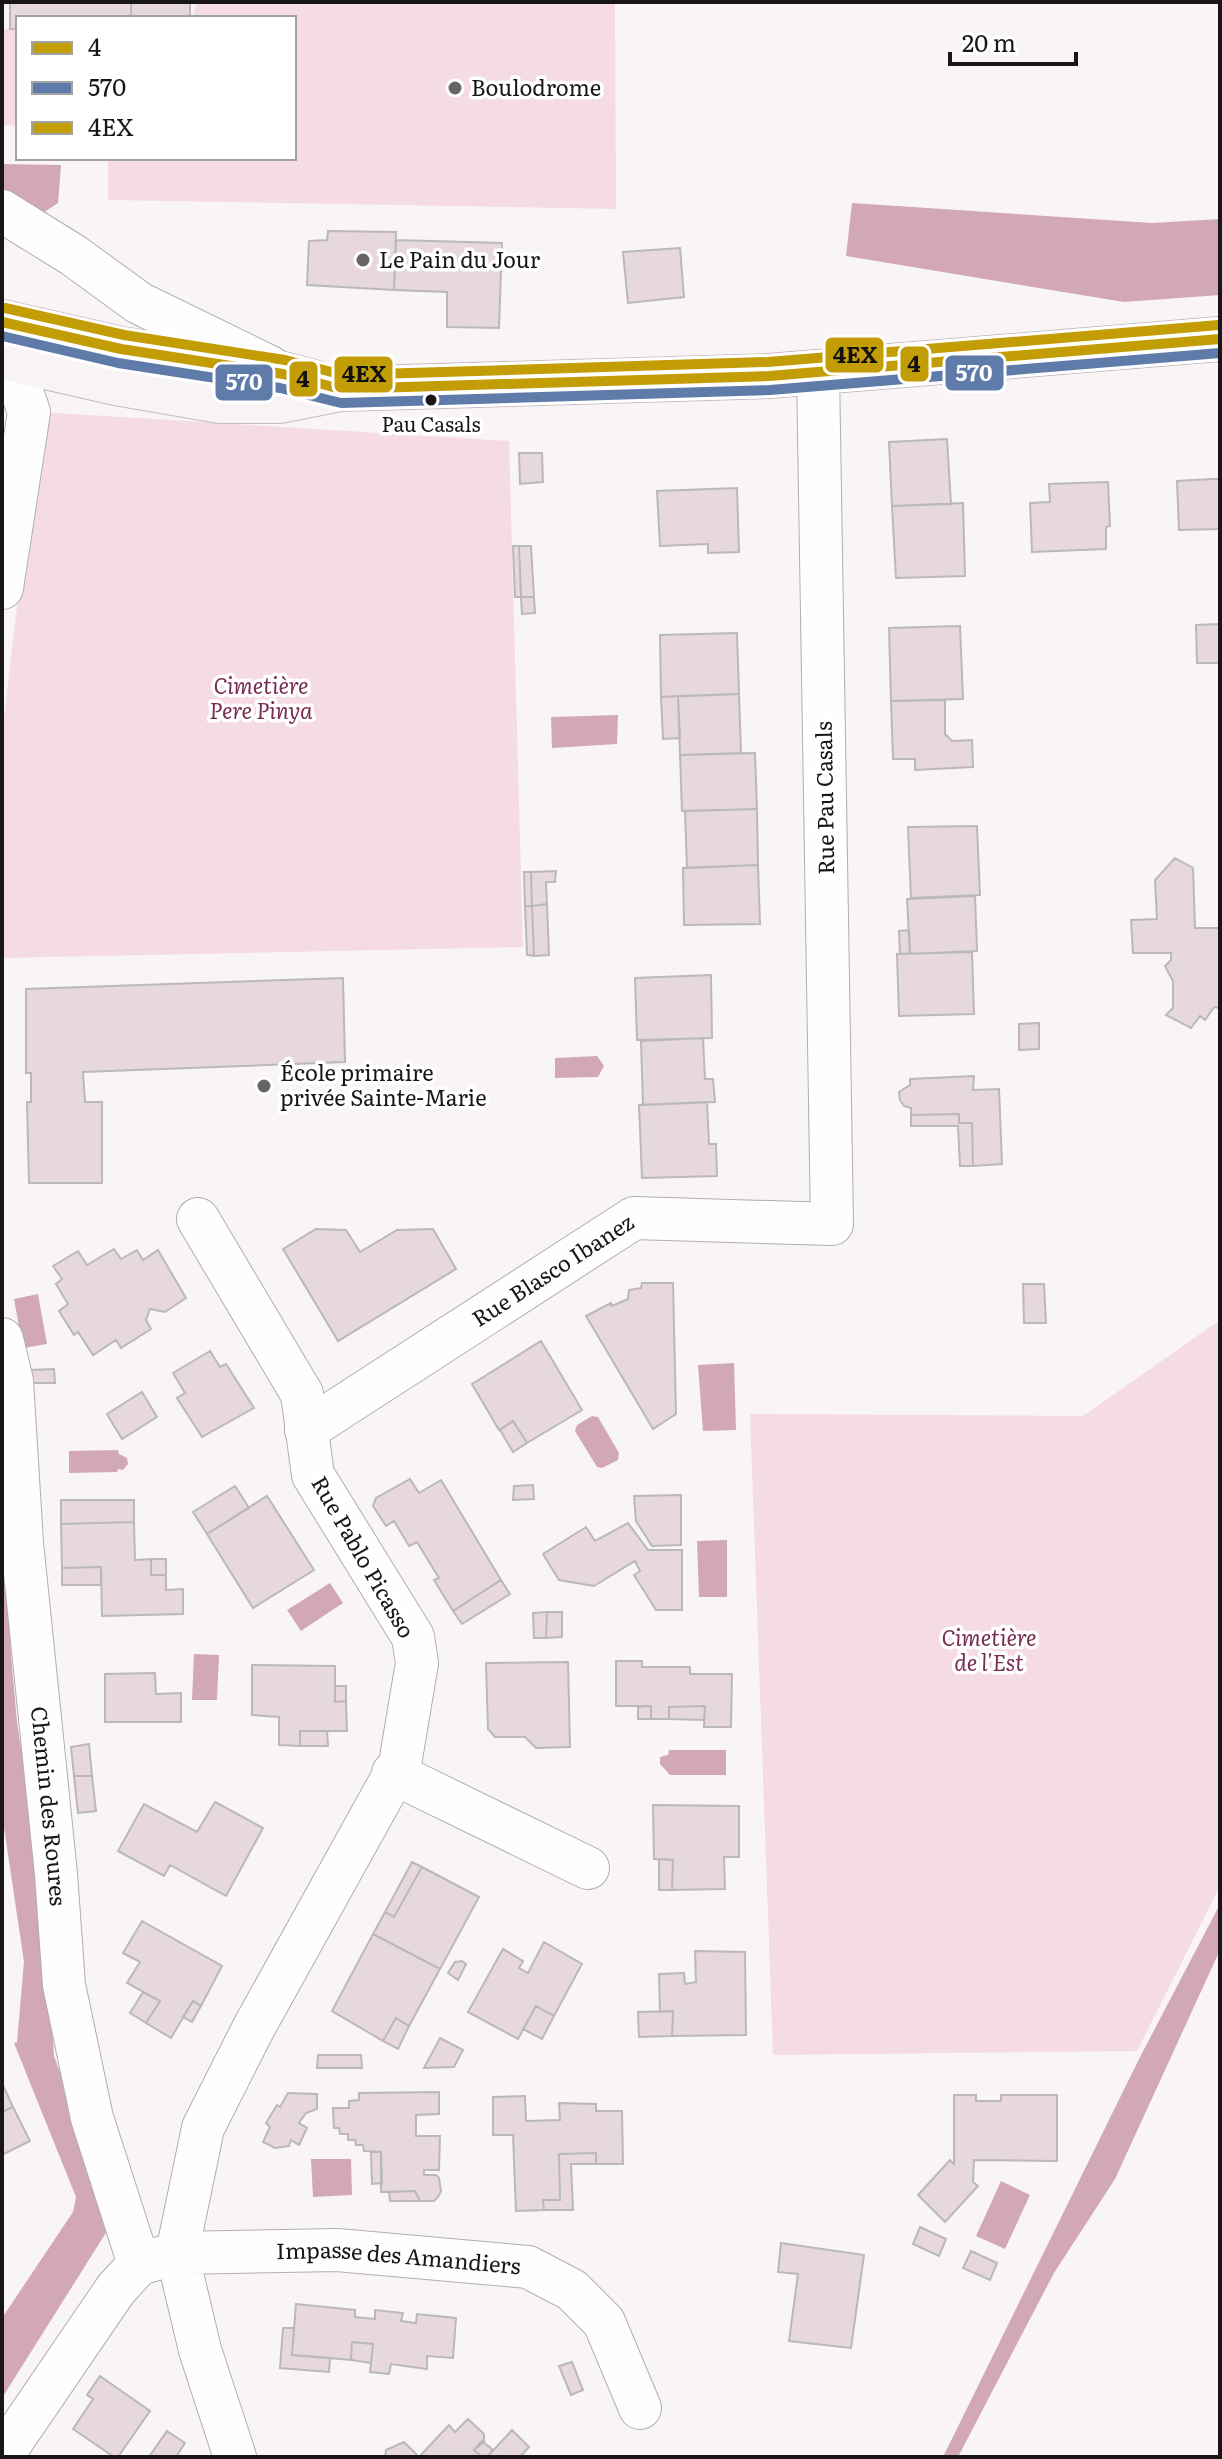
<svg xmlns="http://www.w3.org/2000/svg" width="1222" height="2459" font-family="Literata,serif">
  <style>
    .green { fill: #f5dbe5 }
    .water { fill: #d2a7b8 }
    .building { fill: #e6d8de; stroke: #bab8b9; stroke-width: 2 }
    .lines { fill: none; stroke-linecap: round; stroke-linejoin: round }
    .minor-casing { stroke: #b0aeaf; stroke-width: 44 }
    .major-casing { stroke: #c5bcc0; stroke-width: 46 }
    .minor { stroke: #fefefe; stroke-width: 42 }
    .major { stroke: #f8f4f5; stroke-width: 44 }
    .bus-1-casing { stroke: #fff; stroke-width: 16 }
    .bus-2-casing { stroke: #fff; stroke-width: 16 }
    .bus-3-casing { stroke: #fff; stroke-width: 16 }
    .bus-1 { stroke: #c29d06; stroke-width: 10 }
    .bus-2 { stroke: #5f7baa; stroke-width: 10 }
    .bus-3 { stroke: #c29d06; stroke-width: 10 }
    .poi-dot { fill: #676465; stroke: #fff; stroke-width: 3 }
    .bus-dot { fill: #181616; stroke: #fff; stroke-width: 3 }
    .labels { text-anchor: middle; stroke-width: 7; stroke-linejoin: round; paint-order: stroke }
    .bus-label { font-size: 20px; fill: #181616; stroke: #fff }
    .poi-label { font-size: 22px; fill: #181616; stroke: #fff; text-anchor: start }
    .park-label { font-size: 22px; font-style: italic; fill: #772e50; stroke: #fff }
    .street-label { font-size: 22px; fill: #181616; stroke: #fff }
    .line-badge { stroke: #fff; stroke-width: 3 }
    .badge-label { font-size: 22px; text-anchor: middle; font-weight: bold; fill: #fff }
    .pale-badge-label { font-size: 22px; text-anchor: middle; font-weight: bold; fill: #111 }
  </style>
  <rect width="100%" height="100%" fill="#f9f5f7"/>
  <path class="green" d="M197 2 615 3 616 209 108 200V158H294V18H192Z
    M2 29H18V126L2 125Z
    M40 412 509 441 523 947 2 958V734Z
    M1220 1320V1886L1137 2051 773 2055 750 1414 1083 1416Z"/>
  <path class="water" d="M2 164 61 165 58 203 40 215 2 190Z
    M852 203 1152 223 1220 219V295L1124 302 846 256Z
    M618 715 617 744 552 748 551 717Z
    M597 1056 604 1066 598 1077 555 1078V1058Z
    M38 1294 47 1344 23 1348 14 1299Z
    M734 1363 736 1430 703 1431 698 1365Z
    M592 1416 598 1417 619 1453 618 1460 602 1468 597 1467 575 1431 577 1425Z
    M118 1450 119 1454 127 1458 128 1464 123 1470 118 1469 117 1472 69 1473V1451Z
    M2 1452 11 1655 17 1722 44 1900 54 2056 114 2220 2 2398V2318L73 2212 76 2197 14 2043 17 2042 24 1962 2 1814Z
    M727 1540V1597H699L697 1541Z
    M330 1583 343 1603 301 1631 287 1610Z
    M194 1654 219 1655 217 1700H192Z
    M669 1750H726V1775H670L660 1764V1757L668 1755Z
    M1220 1904V1950L1115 2179 1054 2273 958 2457H943L1139 2059Z
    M311 2159H351L352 2195 313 2197Z
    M1001 2181 1030 2195 1005 2249 976 2236Z"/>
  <path class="building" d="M10 2H131V18H18V29H10Z
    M131 2H190V18H131Z
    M328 231 396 232 394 290 307 285 309 241 327 240Z
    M396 240 502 243 499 328 447 327V292L394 290Z
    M680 248 684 297 628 303 623 252Z
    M947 439 951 504 892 506 889 442Z
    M519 453H542L543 482 520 484Z
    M1213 479H1220V529L1179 530 1177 481Z
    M1108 482 1110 526 1106 527V549L1032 552 1030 503 1050 502 1049 484Z
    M737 488 739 552 708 553V544L660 546 657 491Z
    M963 503 965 576 896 578 892 506Z
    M513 546H519L521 597H515Z
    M519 546H531L534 597H521Z
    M521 597H534L535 613 522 614Z
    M1220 624V663H1197L1196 625Z
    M960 626 963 699 891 701 889 628Z
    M737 633 739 694 661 697 660 635Z
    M739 694 741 753 680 755 678 696Z
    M678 696 680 738 663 739 661 697Z
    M945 700V734L952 741 972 740 973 767 915 770V759H893L891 701Z
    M755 753 757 809 682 811 680 755Z
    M757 809 758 865 687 868 685 811Z
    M977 826 980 895 911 898 908 827Z
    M1175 858 1193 868 1195 928H1220V1008L1214 1007 1205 1020 1200 1016 1191 1028 1166 1015 1173 1008V981L1165 966 1171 960V953H1133L1131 920 1157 919 1155 880Z
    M758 865 760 924 684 925 683 868Z
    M556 871 555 882H546L547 904 532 906 531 872Z
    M524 872H531L532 906H525Z
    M975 896 977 951 910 954 907 899Z
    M547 904 549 955 534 956 532 906Z
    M525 906H532L534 956 527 955Z
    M909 930 910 954H900L899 931Z
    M972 952 974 1014 899 1016 897 954Z
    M711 975 712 1038 637 1040 635 978Z
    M343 978 345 1062 83 1072 85 1102H102V1183H29L27 1102H31V1073H26V989Z
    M1039 1023V1049L1019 1050V1024Z
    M703 1038 705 1079H713L715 1102 643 1105 641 1041Z
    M974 1076 973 1090 999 1089 1002 1164 973 1166 972 1123H959V1114L911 1115V1108L904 1106 900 1100 899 1092 910 1085V1079Z
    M707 1102 709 1144H716L717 1176 642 1178 639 1105Z
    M959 1114V1123H972L973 1166H960L958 1126H911V1115Z
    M316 1229 346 1230 360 1252 397 1230 433 1229 456 1269 338 1341 283 1249Z
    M114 1249 121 1259 137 1250 143 1260 158 1250 186 1298 165 1312 150 1309 146 1320 151 1329 121 1348 116 1340 93 1355 78 1332 74 1335 59 1311 68 1304 56 1284 62 1279 53 1266 78 1251 87 1265Z
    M642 1283H673L676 1414 653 1429 586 1316 611 1303 612 1306 628 1299 629 1290 641 1288Z
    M1023 1284H1044L1046 1323H1024Z
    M541 1341 582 1410 527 1443 513 1421 499 1430 472 1384Z
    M210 1351 220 1367 226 1364 254 1408 202 1437 177 1398 185 1393 173 1373Z
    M54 1369 55 1383H31L30 1370Z
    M142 1392 157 1417 122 1439 107 1414Z
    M513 1421 527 1443 513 1452 500 1430Z
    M410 1479 419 1493 441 1480 501 1580 453 1611 434 1580 439 1578 417 1542 409 1546 394 1521 386 1526 373 1506 376 1498Z
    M533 1485 534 1499 513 1500 514 1486Z
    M235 1486 249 1508 207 1534 193 1512Z
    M681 1495V1545L652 1546 636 1521 634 1496Z
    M267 1496 314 1570 253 1608 207 1534Z
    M61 1500H134V1522L61 1524Z
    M134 1522 135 1560 151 1559V1575H166V1590L183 1589V1614L102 1616 101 1567 62 1568 61 1524Z
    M628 1523 648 1550H682V1610H656L634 1575 640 1571 635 1561 594 1586 559 1580 543 1554 586 1527 595 1541Z
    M151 1559H166V1575H151Z
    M101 1567V1585H62V1568Z
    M501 1580 510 1594 462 1624 453 1611Z
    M547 1612H562V1637L546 1638Z
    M547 1612 546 1638H534L533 1613Z
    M616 1661H642V1667H690V1674H732L731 1727H704L705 1706 669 1707V1719H651V1706H616Z
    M568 1662 570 1747 536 1748 525 1737H495L488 1729 486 1663Z
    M252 1665 335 1666V1702L346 1701 347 1731H300V1746L279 1745V1717L252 1715Z
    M155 1673 156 1694 181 1693V1722H105V1674Z
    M335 1686H346V1701L335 1702Z
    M651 1706V1719H638V1707Z
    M705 1706 704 1720 669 1719V1707Z
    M300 1731H327L328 1746H300Z
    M89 1744 92 1776H74L71 1747Z
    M74 1776H92L96 1811 78 1813Z
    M215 1802 263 1828 226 1896 170 1865 164 1876 118 1851 144 1804 197 1832Z
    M653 1805 739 1806V1857H724L725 1889 672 1890 673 1860 654 1859Z
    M659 1859 673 1860 672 1890H659Z
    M412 1862 422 1867 394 1917 385 1912Z
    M422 1867 479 1897 440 1969 373 1934 385 1912 394 1917Z
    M142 1921 222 1966 201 2006 193 2001 171 2038 146 2023 160 2001 127 1983 140 1962 123 1953Z
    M373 1934 440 1969 409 2026 396 2018 383 2041 332 2011Z
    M544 1942 582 1964 554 2016 536 2006 518 2039 468 2012 503 1949 523 1961 519 1968 528 1973Z
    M695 1951 745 1952 746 2035 672 2036 673 2011 660 2012 659 1974 684 1973 685 1984 696 1982Z
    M462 1961 466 1964 458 1980 448 1973 455 1962Z
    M143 1992 160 2001 146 2023 130 2013Z
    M193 2001 201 2006 192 2022 183 2017Z
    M536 2006 554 2016 542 2039 523 2029Z
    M673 2011 672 2036 639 2037 638 2012Z
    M396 2018 409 2026 398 2049 383 2041Z
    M440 2038 463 2050 454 2067 424 2068Z
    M318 2055H361L362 2068H317Z
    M2 2083 13 2107 2 2112Z
    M439 2092V2114L416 2115V2136H440L439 2170H424V2175H436L439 2178 441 2191 438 2197 434 2201H420L415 2191 381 2192V2152L364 2151 363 2145H356L355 2140H348V2134H340L339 2128H334L333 2108H349V2101L359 2100V2093Z
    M288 2093 317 2094V2109L306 2113 299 2123 307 2128 299 2145 291 2140 289 2146 275 2148 263 2142 270 2127 266 2123 277 2105 280 2107Z
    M954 2095H976V2101H1001V2095H1057V2161L974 2160 973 2182 978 2186 945 2222 918 2195 950 2160 954 2164Z
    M525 2096 526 2121 560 2120 559 2103 596 2104V2111H622L623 2164H596V2153L559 2154 560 2200H543L544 2210 516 2211 513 2135H493V2097Z
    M13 2107 30 2141 2 2155V2112Z
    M371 2152H381L382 2183 372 2184Z
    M596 2153V2164H571L573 2210H544L543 2200H560L559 2154Z
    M415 2191 420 2201H390L389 2192Z
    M920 2227 946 2239 939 2256 913 2244Z
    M781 2243 864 2255 851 2348 789 2341 798 2274 778 2272Z
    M971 2251 997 2263 990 2280 963 2268Z
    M296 2304 355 2310V2317L375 2319V2310L403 2313 401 2321 416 2323 417 2314 456 2318 453 2358 427 2356V2369L391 2364 389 2374 370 2372 373 2344 352 2342 351 2360 292 2355Z
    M283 2328H294L292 2355 330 2358 329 2372 280 2368Z
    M352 2342 373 2344 371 2363 351 2360Z
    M572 2362 583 2390 571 2395 559 2366Z
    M100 2376 150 2411 118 2457H114L73 2429 93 2399 87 2395Z
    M468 2419 484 2434V2442L474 2450 482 2457H419L449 2425 455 2432Z
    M512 2430 529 2447 520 2457H487Z
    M167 2431 185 2443 176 2457H149Z
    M482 2441 493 2450 487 2457H482L474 2450Z
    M404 2442 419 2457H385L386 2450Z"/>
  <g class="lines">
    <defs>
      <g id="minor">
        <path d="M2 211 73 255 139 303 270 367"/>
        <path d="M2 588 29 412 10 358"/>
        <path id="s1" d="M2 1339 12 1381 22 1543 56 1874 64 1985 92 2118 139 2264"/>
        <path id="s2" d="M306 1430 634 1218 832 1224 818 371"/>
        <path d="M393 1773 588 1868"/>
        <path d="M2 2456 116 2289 139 2264 177 2253 203 2128 253 2029 400 1764 417 1663 413 1637 313 1475 302 1394 198 1219"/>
        <path id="s3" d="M235 2457 200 2350 177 2253 337 2250 528 2267 572 2290 604 2322 640 2408"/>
      </g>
      <path id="major" d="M2 322 121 349 283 374 316 383
        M2 357 116 383 220 401H280L341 389 769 376 1220 339"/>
    </defs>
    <use href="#minor" class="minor-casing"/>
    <use href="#major" class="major-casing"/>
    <use href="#minor" class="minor"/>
    <use href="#major" class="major"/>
    <defs>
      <path id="bus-1" d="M2 322 121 349 283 374 341 389 769 376 1220 339"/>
      <path id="bus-2" d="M2 336 118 363 280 388 341 403 770 390 1220 353"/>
      <path id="bus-3" d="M5 308 124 335 285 360 343 375 768 362 1219 325"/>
    </defs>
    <use href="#bus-1" class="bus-1-casing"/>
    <use href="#bus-2" class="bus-2-casing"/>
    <use href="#bus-3" class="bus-3-casing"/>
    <use href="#bus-1" class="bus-1"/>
    <use href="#bus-2" class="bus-2"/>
    <use href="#bus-3" class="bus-3"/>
  </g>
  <g class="poi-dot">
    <circle cx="455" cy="88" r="8"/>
    <circle cx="363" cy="260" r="8"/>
    <circle cx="264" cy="1086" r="8"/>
  </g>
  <circle class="bus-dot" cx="431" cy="400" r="7"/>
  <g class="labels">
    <g class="bus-label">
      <text x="431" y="432">Pau Casals</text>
    </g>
    <g class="poi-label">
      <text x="471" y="96">Boulodrome</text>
      <text x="379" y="268">Le Pain du Jour</text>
      <text x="280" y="1081">École primaire<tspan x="280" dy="25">privée Sainte-Marie</tspan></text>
    </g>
    <g class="park-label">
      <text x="261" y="694">Cimetière<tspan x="261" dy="25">Pere Pinya</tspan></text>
      <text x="989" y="1646">Cimetière<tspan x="989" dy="25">de l'Est</tspan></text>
    </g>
    <g class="street-label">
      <text transform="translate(825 798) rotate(-91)" y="8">Rue Pau Casals</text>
      <text dy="8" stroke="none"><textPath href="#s2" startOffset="294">Rue Blasco Ibanez</textPath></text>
      <text transform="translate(363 1557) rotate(60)" y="8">Rue Pablo Picasso</text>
      <text dy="8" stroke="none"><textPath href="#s1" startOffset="470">Chemin des Roures</textPath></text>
      <text dy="8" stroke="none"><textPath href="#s3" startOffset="434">Impasse des Amandiers</textPath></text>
    </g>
  </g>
  <g class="line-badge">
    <rect x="824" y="336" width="61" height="38" rx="8" fill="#c29d06"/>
    <rect x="899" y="345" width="31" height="38" rx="8" fill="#c29d06"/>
    <rect x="944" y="354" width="61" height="38" rx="8" fill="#5f7baa"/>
    <rect x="333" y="355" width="61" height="39" rx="8" fill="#c29d06"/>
    <rect x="288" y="360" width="31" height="38" rx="8" fill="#c29d06"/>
    <rect x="214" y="363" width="60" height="39" rx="8" fill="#5f7baa"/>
  </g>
  <g class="badge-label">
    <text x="974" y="381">570</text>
    <text x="244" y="390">570</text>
  </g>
  <g class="pale-badge-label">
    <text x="855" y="363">4EX</text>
    <text x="914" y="372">4</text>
    <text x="364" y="382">4EX</text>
    <text x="303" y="387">4</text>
  </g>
  <rect width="1222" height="2459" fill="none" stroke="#181616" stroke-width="8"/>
  <rect x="16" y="16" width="280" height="144" fill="#ffffff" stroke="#a3a2a2" stroke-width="2"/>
  <rect x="32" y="42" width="40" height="12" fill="#c29d06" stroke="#a3a2a2" stroke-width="2"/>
  <text x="88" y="56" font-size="24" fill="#181616">4</text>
  <rect x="32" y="82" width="40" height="12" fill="#5f7baa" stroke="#a3a2a2" stroke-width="2"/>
  <text x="88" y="96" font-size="24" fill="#181616">570</text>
  <rect x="32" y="122" width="40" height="12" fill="#c29d06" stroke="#a3a2a2" stroke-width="2"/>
  <text x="88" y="136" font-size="24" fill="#181616">4EX</text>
  <path d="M950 52v12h126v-12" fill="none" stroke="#181616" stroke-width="4"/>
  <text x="962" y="52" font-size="24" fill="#181616" stroke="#ffffff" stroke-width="6" paint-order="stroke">20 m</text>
</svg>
